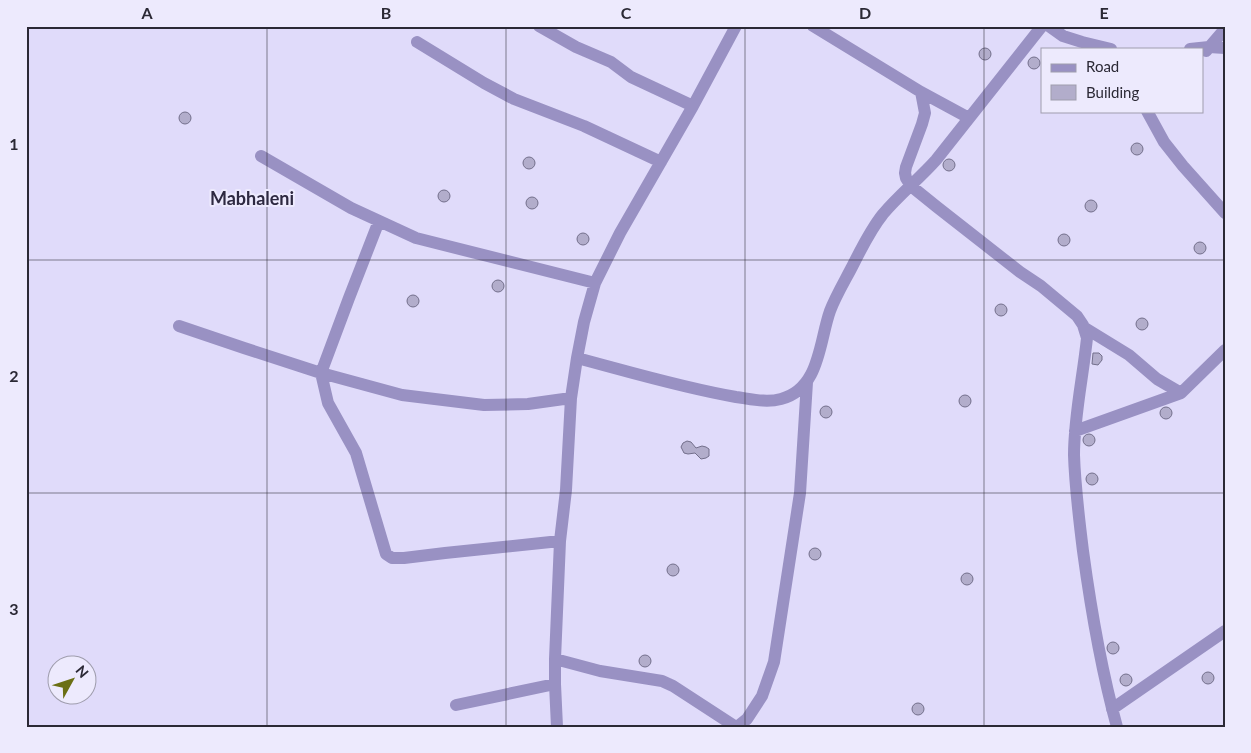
<svg xmlns="http://www.w3.org/2000/svg" width="1251" height="753" font-family="Lato,sans-serif">
  <style>
    .building { fill: #b2adcb; stroke: #736f8b }
    .lines { fill: none; stroke-linecap: round; stroke-linejoin: round }
    .minor { stroke: #9991c3; stroke-width: 12 }
    .grid { fill: none; stroke: #2b2935; stroke-width: 1; stroke-opacity: 0.55 }
    .labels { text-anchor: middle; stroke-width: 4; stroke-linejoin: round; paint-order: stroke }
    .district-label { font-size: 18px; font-weight: bold; fill: #2e2941; stroke: #edeafd }
    .neatline { fill: none; stroke: #2b2935; stroke-width: 2 }
    .grid-label { font-size: 16px; text-anchor: middle; font-weight: bold; fill: #2b2935 }
  </style>
  <rect width="100%" height="100%" fill="#e0dbfa"/>
  <path class="building" d="M979 54a6 6 0 1 1 12 0a6 6 0 1 1-12 0Z
    M1028 63a6 6 0 1 1 12 0a6 6 0 1 1-12 0Z
    M179 118a6 6 0 1 1 12 0a6 6 0 1 1-12 0Z
    M1131 149a6 6 0 1 1 12 0a6 6 0 1 1-12 0Z
    M523 163a6 6 0 1 1 12 0a6 6 0 1 1-12 0Z
    M943 165a6 6 0 1 1 12 0a6 6 0 1 1-12 0Z
    M438 196a6 6 0 1 1 12 0a6 6 0 1 1-12 0Z
    M526 203a6 6 0 1 1 12 0a6 6 0 1 1-12 0Z
    M1085 206a6 6 0 1 1 12 0a6 6 0 1 1-12 0Z
    M577 239a6 6 0 1 1 12 0a6 6 0 1 1-12 0Z
    M1058 240a6 6 0 1 1 12 0a6 6 0 1 1-12 0Z
    M1194 248a6 6 0 1 1 12 0a6 6 0 1 1-12 0Z
    M492 286a6 6 0 1 1 12 0a6 6 0 1 1-12 0Z
    M407 301a6 6 0 1 1 12 0a6 6 0 1 1-12 0Z
    M995 310a6 6 0 1 1 12 0a6 6 0 1 1-12 0Z
    M1136 324a6 6 0 1 1 12 0a6 6 0 1 1-12 0Z
    M1093 353H1099L1102 356V360L1098 365 1092 364Z
    M959 401a6 6 0 1 1 12 0a6 6 0 1 1-12 0Z
    M820 412a6 6 0 1 1 12 0a6 6 0 1 1-12 0Z
    M1160 413a6 6 0 1 1 12 0a6 6 0 1 1-12 0Z
    M1083 440a6 6 0 1 1 12 0a6 6 0 1 1-12 0Z
    M687 441 691 442 696 448 702 446 706 447 709 449V456L706 458 701 459 695 453 688 454 684 453 681 447 683 443Z
    M1086 479a6 6 0 1 1 12 0a6 6 0 1 1-12 0Z
    M809 554a6 6 0 1 1 12 0a6 6 0 1 1-12 0Z
    M667 570a6 6 0 1 1 12 0a6 6 0 1 1-12 0Z
    M961 579a6 6 0 1 1 12 0a6 6 0 1 1-12 0Z
    M1107 648a6 6 0 1 1 12 0a6 6 0 1 1-12 0Z
    M639 661a6 6 0 1 1 12 0a6 6 0 1 1-12 0Z
    M1202 678a6 6 0 1 1 12 0a6 6 0 1 1-12 0Z
    M1120 680a6 6 0 1 1 12 0a6 6 0 1 1-12 0Z
    M912 709a6 6 0 1 1 12 0a6 6 0 1 1-12 0Z"/>
  <g class="lines">
    <path class="minor" d="M539 26 576 47 611 62 631 77 693 106
      M813 26 921 92 969 118
      M1049 26 1063 36 1082 42 1111 49
      M417 42 484 83 514 99 584 126 661 162
      M1190 49 1209 47 1225 48
      M1206 51 1225 29
      M921 92 925 113 922 124 906 167 905 173 906 178 911 186 937 207 1020 272 1041 286 1077 316 1083 325 1087 338C1083 377 1074 416 1074 455 1075 487 1079 519 1083 551 1091 610 1101 669 1117 727
      M1147 111 1164 142 1183 166 1225 213
      M261 156 351 208 416 238 595 283
      M379 221 349 298 321 373 328 403 356 453 386 554 392 558H404L445 553 560 541
      M179 326 244 348 321 373 402 395 484 405 528 404 571 398
      M1085 328 1129 355 1157 379 1181 393
      M577 358C630 372 683 388 736 397 751 399 766 403 781 399 820 389 819 342 830 311 836 295 846 279 854 263 862 247 871 229 883 214 899 195 919 179 936 160L1042 26
      M1075 431 1181 393 1225 350
      M555 659 600 671 662 681 673 686 736 727
      M456 705 555 684
      M1112 709 1225 631
      M557 727 555 684V659L560 541 566 490 571 398 577 358 584 322 595 283 620 233 693 106 736 26
      M737 727 747 719 762 696 774 662 800 493 807 382"/>
  </g>
  <path class="grid" d="M267 26V727M506 26V727M745 26V727M984 26V727M26 260H1225M26 493H1225"/>
  <g class="labels">
    <g class="district-label">
      <text x="252" y="205">Mabhaleni</text>
    </g>
  </g>
  <rect width="1251" height="753" fill="none" stroke="#edeafd" stroke-width="55"/>
  <rect x="1041" y="48" width="162" height="65" fill="#edeafd" stroke="#9f9dad"/>
  <rect x="1051" y="64" width="25" height="8" fill="#9991c3" stroke="#9f9dad"/>
  <text x="1086" y="72" font-size="15" fill="#2b2935">Road</text>
  <rect x="1051" y="85" width="25" height="15" fill="#b2adcb" stroke="#9f9dad"/>
  <text x="1086" y="98" font-size="15" fill="#2b2935">Building</text>
  <g transform="translate(72 680) rotate(50)"><circle r="24" fill="#edeafd" stroke="#9f9dad"/>
  <path d="M0-4L9 19L0 12L-9 19Z" fill="#6b6f14"/>
  <text y="-8" font-size="14" font-weight="bold" text-anchor="middle" fill="#2b2935">N</text>
  </g>
  <rect x="28" y="28" width="1196" height="698" class="neatline"/>
  <g class="grid-label">
    <text x="147" y="19">A</text>
    <text x="386" y="19">B</text>
    <text x="626" y="19">C</text>
    <text x="865" y="19">D</text>
    <text x="1104" y="19">E</text>
    <text x="14" y="150">1</text>
    <text x="14" y="382">2</text>
    <text x="14" y="615">3</text>
  </g>
</svg>
